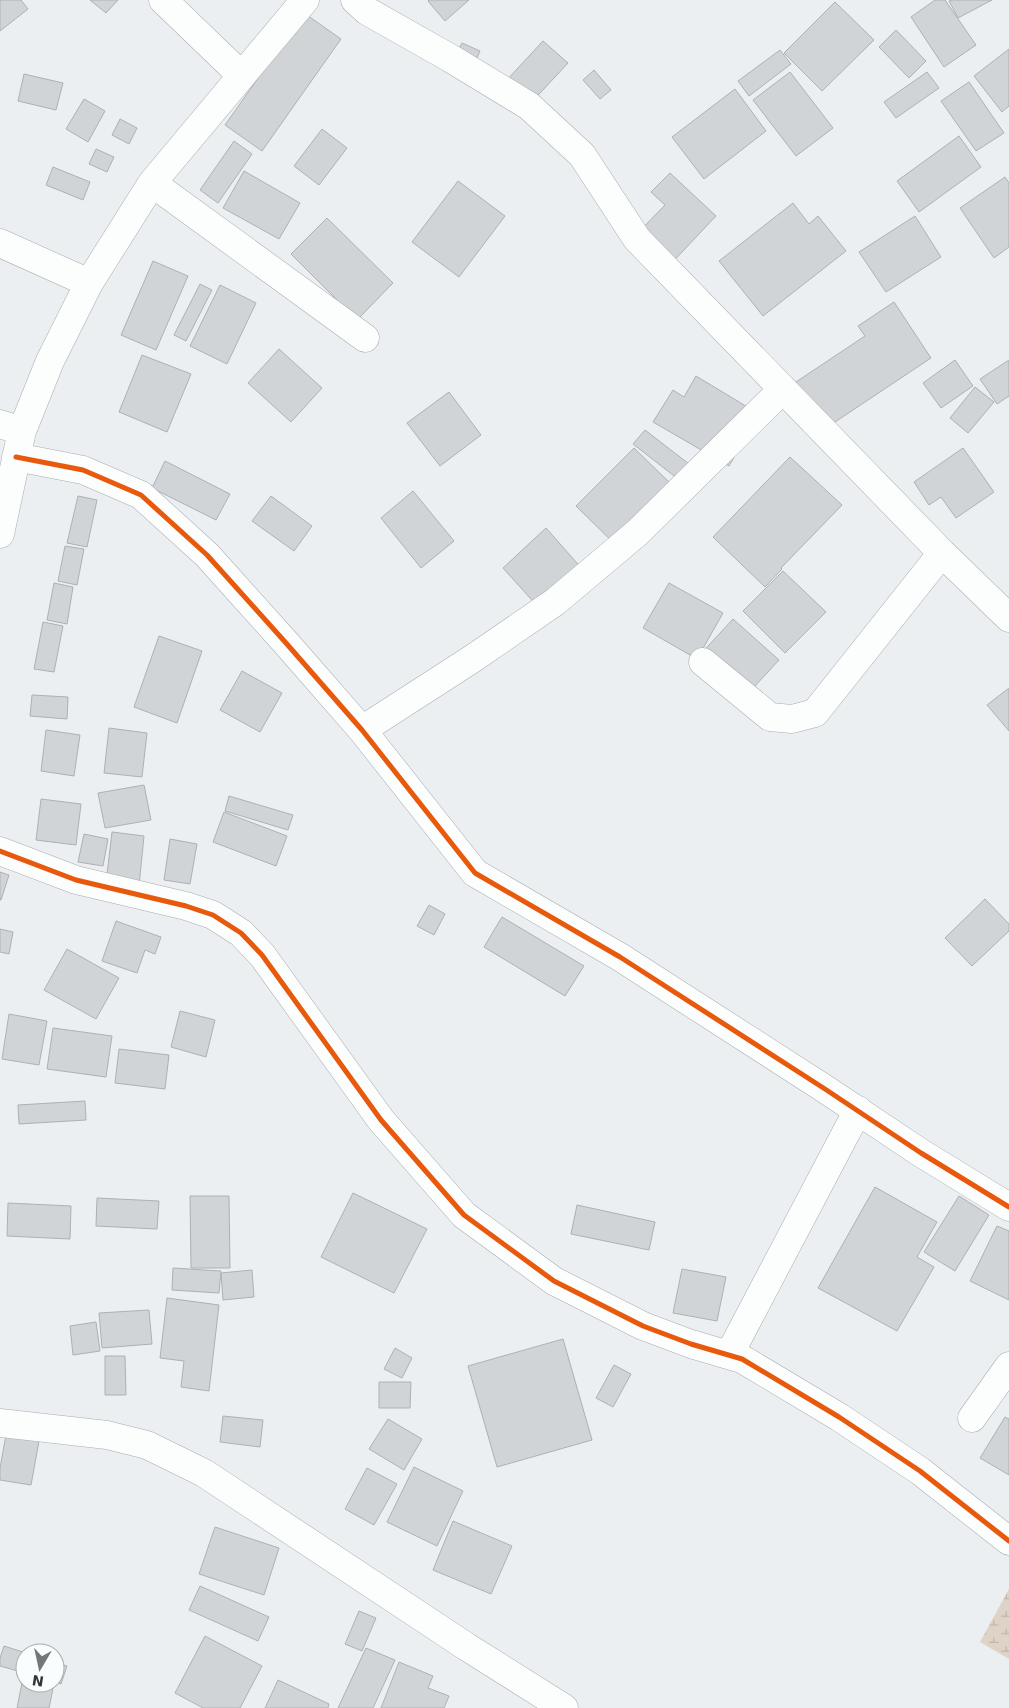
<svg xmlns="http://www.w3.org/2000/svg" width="1009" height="1708" font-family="'DejaVu Sans',sans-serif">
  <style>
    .wetland { fill: url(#wetland-marsh) }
    .building { fill: #d1d4d6; stroke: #aeb1b3 }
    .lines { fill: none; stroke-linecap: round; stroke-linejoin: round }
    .minor-casing { stroke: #aaadae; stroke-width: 29 }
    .minor { stroke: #fcfdfd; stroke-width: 28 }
    .cycleway-casing { stroke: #f9fdfe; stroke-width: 8 }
    .cycleway { stroke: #e8590c; stroke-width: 5 }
  </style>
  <defs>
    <pattern id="wetland-marsh" width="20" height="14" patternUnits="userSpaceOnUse" patternTransform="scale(1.25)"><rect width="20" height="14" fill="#ded3c6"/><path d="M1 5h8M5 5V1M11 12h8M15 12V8" fill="none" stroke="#bfb6ab"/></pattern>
  </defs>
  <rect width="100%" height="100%" fill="#ebeff1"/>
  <path class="wetland" d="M1009 1589V1659L980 1642Z"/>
  <path class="building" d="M0 0H21L28 9 0 31Z
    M90 0H118L106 13Z
    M429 0H469L445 21 428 1Z
    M935 0H945L976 45 944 67 911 17Z
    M952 0H992L958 18 949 1Z
    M835 2 874 40 822 91 784 53Z
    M304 13 341 39 262 151 225 125Z
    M896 30 926 61 909 78 879 47Z
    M543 41 568 63 529 105 505 82Z
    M462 43 480 51 472 69 453 61Z
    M1009 49V106L1002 112 974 76Z
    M780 50 791 64 749 96 738 81Z
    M594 70 611 90 600 99 583 80Z
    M790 72 833 128 796 156 753 100Z
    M927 72 939 88 896 118 884 102Z
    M24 74 63 83 56 110 18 101Z
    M969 82 1004 133 976 151 941 101Z
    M735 89 766 131 704 179 672 137Z
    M84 99 105 111 88 142 66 129Z
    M120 119 137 128 129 144 112 135Z
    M322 129 347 148 319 185 294 166Z
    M959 136 981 167 919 212 897 181Z
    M234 141 252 154 218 203 200 190Z
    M96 149 114 157 107 172 89 164Z
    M53 167 90 182 83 200 46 185Z
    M244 171 300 203 279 239 223 208Z
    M670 173 716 216 667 268 634 237 665 205 651 192Z
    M1005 177 1009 183V247L994 258 960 208Z
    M458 181 505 216 459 277 412 242Z
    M793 203 809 224 818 216 846 251 763 316 719 261Z
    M915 216 941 257 886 292 859 252Z
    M327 218 393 283 357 320 291 254Z
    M153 261 188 276 156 350 121 335Z
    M200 284 212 290 186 341 174 335Z
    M220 285 256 303 227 364 190 346Z
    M894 302 931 358 823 430 793 384 865 336 858 326Z
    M279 349 322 388 291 422 248 383Z
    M142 355 191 374 167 432 119 412Z
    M955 360 973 386 941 408 923 383Z
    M1009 360V396L997 404 980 379Z
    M696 376 759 414 729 466 653 422 673 390 684 397Z
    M975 387 994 402 968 433 950 418Z
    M449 392 481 435 440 466 407 423Z
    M645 430 702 474 691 489 633 444Z
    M634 448 670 483 625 554 576 506Z
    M963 448 994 492 956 518 941 497 929 505 914 482Z
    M790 457 842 505 781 568 782 569 765 587 713 537Z
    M165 461 230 494 216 520 152 488Z
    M413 491 454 541 421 568 381 518Z
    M78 496 97 500 87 547 67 543Z
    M271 496 312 526 294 551 252 521Z
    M546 528 592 580 549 619 503 568Z
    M65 546 84 549 77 585 58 581Z
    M783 571 826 612 785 653 743 611Z
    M54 583 73 587 67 624 47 620Z
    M669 583 723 613 697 659 643 628Z
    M733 619 779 660 743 699 698 657Z
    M43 622 63 626 54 672 34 669Z
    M159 636 202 651 177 723 134 707Z
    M242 671 282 693 260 732 220 710Z
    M1009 688V731L987 705Z
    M32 695 68 697 67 719 30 716Z
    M109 728 147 733 142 777 104 773Z
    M46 730 80 735 74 776 41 771Z
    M144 785 151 820 105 828 98 793Z
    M229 796 293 815 288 830 225 811Z
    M41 799 81 804 76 845 36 840Z
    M224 812 287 836 276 866 213 842Z
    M112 832 144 836 139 886 106 883Z
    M84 834 108 839 103 866 78 862Z
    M170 839 197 844 190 884 164 880Z
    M0 872 9 875 1 900H0Z
    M985 899 1009 924V931L972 966 945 938Z
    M429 905 445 914 434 935 417 926Z
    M502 917 584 966 565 996 484 947Z
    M116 921 161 937 155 954 145 950 137 973 102 961Z
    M0 929 13 932 9 954 0 952Z
    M67 949 119 978 96 1019 44 990Z
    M180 1011 215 1020 206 1057 171 1047Z
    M9 1014 47 1021 39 1065 2 1059Z
    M53 1028 112 1036 106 1077 47 1069Z
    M119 1049 169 1055 165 1089 115 1083Z
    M85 1101 86 1120 19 1124 18 1105Z
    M875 1187 937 1222 917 1257 934 1267 897 1331 818 1288Z
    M353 1193 427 1229 394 1293 321 1257Z
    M190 1196H229L230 1268H191Z
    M959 1196 989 1215 955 1271 924 1252Z
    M97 1198 159 1201 157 1229 96 1226Z
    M8 1203 71 1206 70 1239 7 1236Z
    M577 1205 655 1222 649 1250 571 1234Z
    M997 1226 1009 1231V1300L970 1281Z
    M173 1268 221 1271 219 1293 172 1290Z
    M682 1269 726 1277 717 1321 673 1313Z
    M252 1270 254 1297 223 1300 221 1273Z
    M167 1298 219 1305 209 1391 181 1387 184 1361 160 1358Z
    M149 1310 152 1344 102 1348 99 1313Z
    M96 1322 100 1351 73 1355 70 1326Z
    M563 1339 592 1440 497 1467 468 1366Z
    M395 1348 412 1358 402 1378 384 1369Z
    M105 1356H125L126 1395H105Z
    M614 1365 631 1374 613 1407 596 1398Z
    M379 1382H411L410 1408H379Z
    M223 1416 263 1420 260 1447 220 1442Z
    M1005 1417 1009 1419V1475L980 1458Z
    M388 1419 422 1439 404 1470 369 1449Z
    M6 1435 39 1441 31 1485 0 1480V1468Z
    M414 1467 463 1491 437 1546 387 1522Z
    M367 1468 397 1484 374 1525 345 1509Z
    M453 1521 512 1546 491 1594 433 1570Z
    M215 1527 279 1548 264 1595 199 1574Z
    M200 1586 269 1617 258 1641 189 1610Z
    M359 1611 376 1618 362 1651 345 1644Z
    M205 1636 262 1666 240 1708H203L175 1693Z
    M4 1646 26 1653 25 1673 0 1666V1658Z
    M366 1648 395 1660 373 1708H338Z
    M55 1662 67 1666 61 1684 55 1682Z
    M399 1662 433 1676 428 1688 449 1696 444 1708H381Z
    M23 1678H25V1683L54 1684 49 1708H17Z
    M278 1680 329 1704 328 1708H265Z"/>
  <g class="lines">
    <defs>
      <path id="minor" d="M163 0 241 75
        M355 0 367 11 450 58 529 106 582 155 637 239 942 553 1009 618
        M152 183 365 338
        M0 243 89 283
        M0 424 22 431
        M16 457 83 470 141 495 207 555 286 643 362 730 475 873 620 957 825 1089 921 1153 1009 1207
        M0 534 22 431 50 361 89 283 152 183 305 0
        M703 662 770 717 792 719 815 713 942 553
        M362 730 472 659 555 602 637 533 783 389
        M0 851 76 880 186 906 213 915 241 933 262 955 381 1120 464 1215 554 1281 643 1326 691 1344 742 1359 839 1417 920 1471 1009 1541
        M729 1355 858 1110
        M972 1418 1009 1366
        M0 1423 107 1435 147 1445 204 1473 467 1647 564 1708"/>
    </defs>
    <use href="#minor" class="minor-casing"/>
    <use href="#minor" class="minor"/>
    <defs>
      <path id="cycleway" d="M16 457 83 470 141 495 207 555 286 643 362 730 475 873 620 957 825 1089 921 1153 1009 1207
        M0 851 76 880 186 906 213 915 241 933 262 955 381 1120 464 1215 554 1281 643 1326 691 1344 742 1359 839 1417 920 1471 1009 1541"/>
    </defs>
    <use href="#cycleway" class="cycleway-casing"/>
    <use href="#cycleway" class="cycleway"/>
  </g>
  <g transform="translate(40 1668) rotate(189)"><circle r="24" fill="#f9fdfe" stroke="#aaaeaf"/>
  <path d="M0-4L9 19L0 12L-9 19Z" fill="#747779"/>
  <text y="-8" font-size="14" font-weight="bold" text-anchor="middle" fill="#343739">N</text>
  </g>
</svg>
